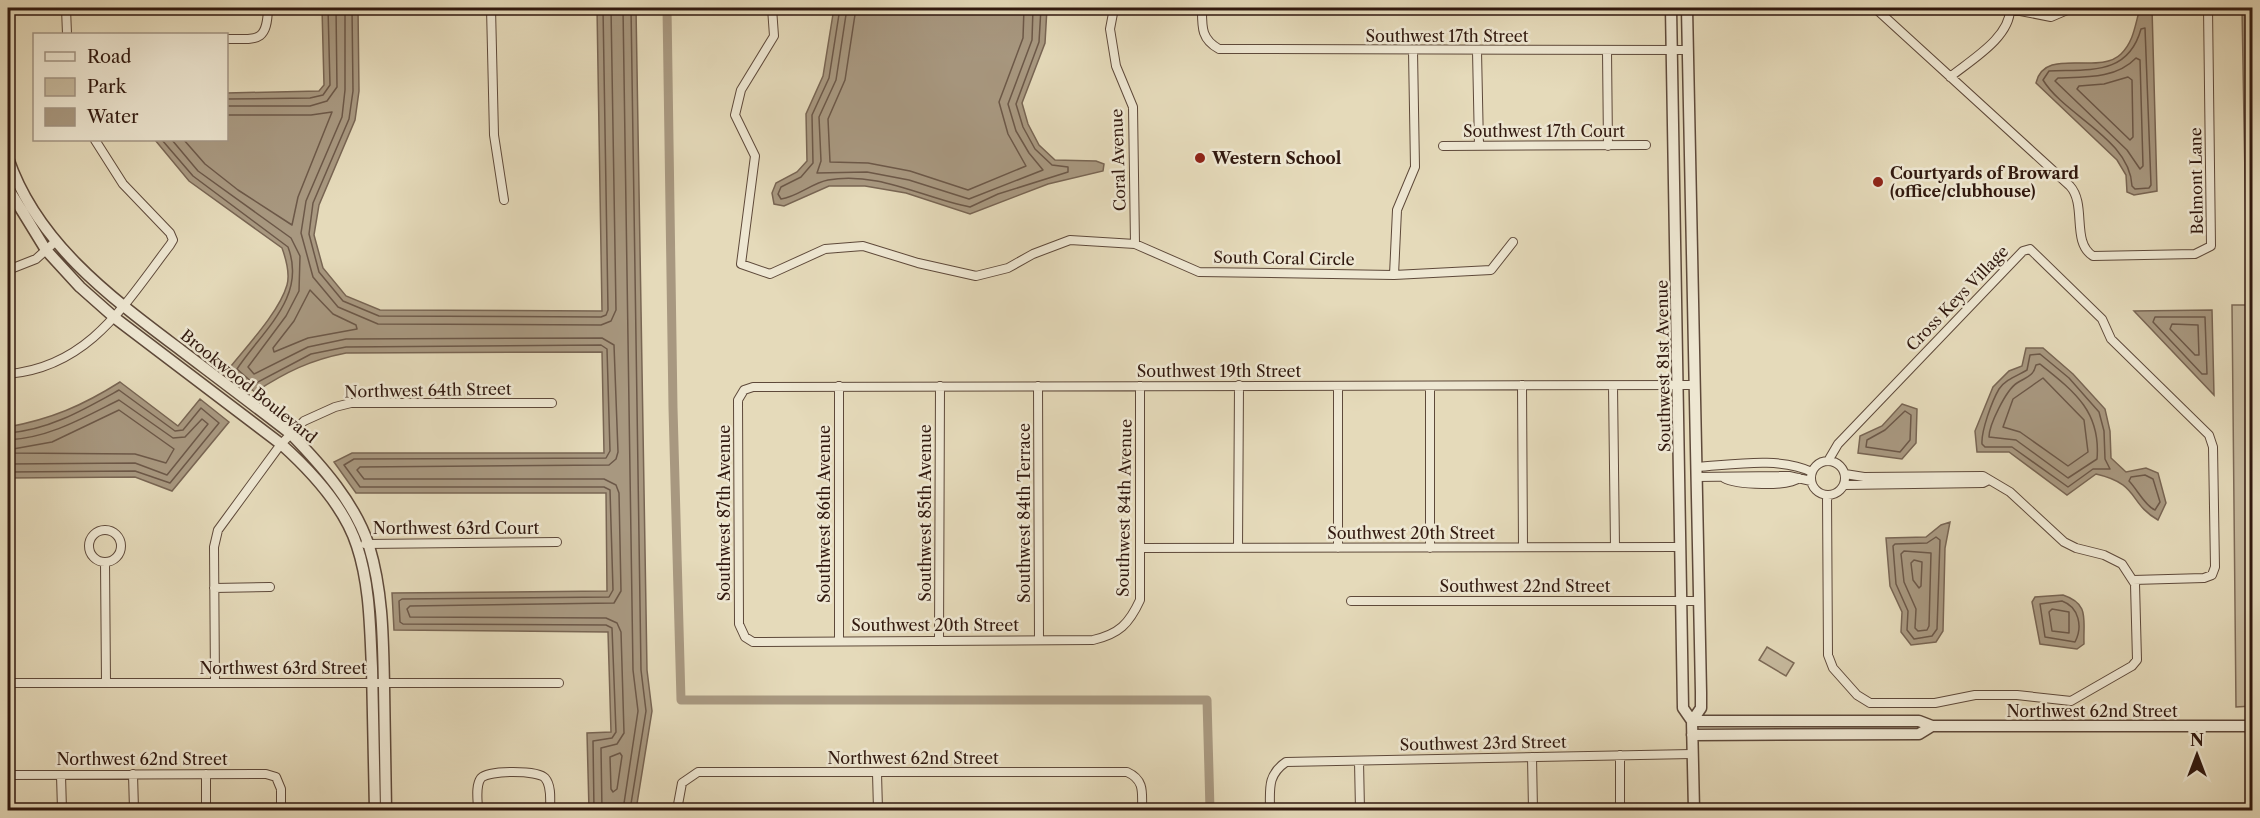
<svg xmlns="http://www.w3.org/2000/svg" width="2260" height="818" font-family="'Libre Caslon Text',serif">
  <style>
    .green { fill: #c6b99d; stroke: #7c6956; stroke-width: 1.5 }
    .water { fill: #a89880; stroke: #786553; stroke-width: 1.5 }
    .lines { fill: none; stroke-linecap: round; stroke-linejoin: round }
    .shore { stroke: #6c5848; stroke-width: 1.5 }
    .canal { stroke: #a89880; stroke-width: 9 }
    .minor-casing { stroke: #5e493a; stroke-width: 10 }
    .tertiary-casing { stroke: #5e493a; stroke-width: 13 }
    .minor { stroke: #eee7d2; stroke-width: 8 }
    .tertiary { stroke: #eee7d2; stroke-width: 10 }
    .poi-dot { fill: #8f2418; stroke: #eee7d2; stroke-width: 2 }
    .labels { text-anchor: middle; stroke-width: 5; stroke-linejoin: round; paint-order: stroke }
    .street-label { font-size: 16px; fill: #31190f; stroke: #eee7d2 }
    .poi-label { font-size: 16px; font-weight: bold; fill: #31190f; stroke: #eee7d2; text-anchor: start }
  </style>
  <rect width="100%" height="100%" fill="#e5daba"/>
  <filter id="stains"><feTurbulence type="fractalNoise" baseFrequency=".00333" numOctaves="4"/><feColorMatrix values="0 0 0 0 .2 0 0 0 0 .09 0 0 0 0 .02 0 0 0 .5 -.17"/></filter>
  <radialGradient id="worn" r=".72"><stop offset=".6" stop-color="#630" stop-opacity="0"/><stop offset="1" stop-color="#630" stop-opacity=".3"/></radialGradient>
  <path class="green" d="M2232 305H2252V706L2236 707Z
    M1767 647 1794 663 1786 676 1759 660Z"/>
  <path class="water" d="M322 8H358L359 91 355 120 319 205 314 235 323 268 346 296 380 310 602 311 597 8H636L647 670 652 711 636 810H589L587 733 611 732 608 632 394 630 392 593 607 591 606 493H356L334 462 352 453H604L602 352 346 353C310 360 286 372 255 392L227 371C244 349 279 313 287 285 290 274 286 259 282 248L189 181 155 140H226L227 93 319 91 324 85Z
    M834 8H1047L1045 43 1022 103 1028 124 1039 145 1055 160 1096 161 1104 164 1103 171 1048 184 970 214 906 193 865 186H829L784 206 774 204 772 193 776 183 797 172 807 161 806 114 823 76Z
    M2140 8H2152L2157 191 2134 195 2127 192 2126 175 2117 160 2036 83C2044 46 2099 76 2121 54 2134 41 2135 25 2140 8Z
    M2242 8H2252V289H2247Z
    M2212 310 2214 395 2134 311Z
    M2026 348H2043L2073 374 2105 409 2110 431 2111 458 2126 472 2146 468 2158 473 2166 503 2158 520C2128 503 2140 484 2096 474L2067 495 2009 452H1977L1975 431 1993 387 2009 371 2022 366Z
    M120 382 178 426 200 399 229 422 172 491 135 477 8 478V427C51 419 82 406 120 382Z
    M1902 404 1917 409 1916 443 1902 459 1858 453 1860 436 1882 426Z
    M1950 522 1945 548 1943 631 1936 642 1911 645 1901 632 1902 612 1890 586 1886 538 1926 537 1941 525Z
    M2063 595C2090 604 2083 619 2084 644L2077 649 2040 644 2032 602 2035 597Z"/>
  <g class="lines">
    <path class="shore" d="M345 8V90L342 117 306 201 301 233 313 277 338 307 378 324 601 325 611 321 616 310 611 8
      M352 8 353 91 349 119 313 203 309 234 319 272 343 301 379 316 601 317 606 315 608 310 603 8
      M840 8 829 78 812 115 813 163 801 177 781 187 778 194 781 199C797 197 812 183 828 180 878 171 923 198 970 207L998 194 1068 172V167L1052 165 1035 149 1023 127 1016 104 1039 42 1041 8
      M847 8 836 80 819 117 821 161 817 173 867 172 909 180 969 199 1043 170 1029 153 1016 131 1008 104 1032 40 1033 8
      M856 8 845 80 828 119 830 162 868 163 910 171 968 190 1026 166 1008 134 999 102 1023 38 1024 8
      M2248 8 2252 279
      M2145 28 2151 185 2149 188 2135 189 2132 186C2130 139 2065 116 2043 80L2049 71C2089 69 2128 76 2141 29Z
      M2136 58 2140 60 2143 166 2140 169 2127 150 2055 81 2058 78C2085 77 2116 79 2136 58Z
      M2128 77 2132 80 2133 137 2130 140 2077 89 2079 86 2104 84Z
      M226 99 310 98 323 95 330 85 328 8
      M226 106H310L327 101 337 87 336 8
      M162 140 193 176 288 247C307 297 263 330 237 369L254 384 311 354 346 347 601 345 607 349 610 451 606 458 354 459 344 465 360 487H604L610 490 613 590 609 597 402 599 399 601 400 622 403 624 606 625 612 628 616 732 612 738 593 741 594 810
      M172 140 198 171 291 238 300 256 299 291 286 316 248 367 254 374 308 347 346 339 602 338 614 345 618 452 616 459 609 465 360 467 357 470 364 479H604L616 485 619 493 621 591 614 603 410 606 407 609 410 617 606 618 617 623 621 632 624 733 617 744 601 748 602 810
      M184 140 205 164 238 190 292 225 298 197 332 112 311 115H226
      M310 290 333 314 356 325 357 329 308 338 274 352 273 348 294 321Z
      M2155 317H2205L2207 374H2202L2153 322Z
      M2172 324 2198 325 2199 355H2195L2170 329Z
      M2040 354 2069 378 2099 412 2104 431 2105 459 2110 469H2093L2068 487 2012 447H1985L1982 444C1981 431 1992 401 1999 389 2006 379 2017 376 2027 370L2030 355Z
      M2040 364C2075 392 2101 412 2097 459L2068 478 2016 440 1989 437C1989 425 2006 390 2017 383 2026 377 2033 377 2036 365Z
      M2043 378 2084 420 2088 452 2068 466 2020 432 2003 427 2013 399Z
      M119 410 174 449 166 463 135 454 11 453 13 449 52 442Z
      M1905 411 1911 415 1910 440 1900 452 1866 447 1867 440 1885 430Z
      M8 433C49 430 83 410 119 390L175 431 183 430 201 408 219 423 170 483 135 471 8 472
      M8 440C49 438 83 418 119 400L173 438 185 437 202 419 208 424 167 475 135 463 8 464
      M2145 475 2153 479 2160 502 2155 510C2145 506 2137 489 2129 481L2131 477Z
      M1936 537 1940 540 1937 629 1932 636 1914 639 1907 630 1908 611 1896 584 1893 546 1895 544 1927 543Z
      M1904 551 1931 553 1929 626 1927 630 1918 631 1915 628 1916 609 1904 582 1901 554Z
      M1914 560 1922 562 1921 586 1919 588 1913 580 1911 563Z
      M2062 601C2079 607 2083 627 2075 642L2045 637 2040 604Z
      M2052 609 2069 612V633L2052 631 2049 612Z
      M620 753 622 756 617 789 613 792 611 789 610 757Z
      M623 810 638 711 633 670 623 8
      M630 810 646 711 641 670 631 8"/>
    <path class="canal" d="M667 8 673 408 681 700H1207L1210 810"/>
    <defs>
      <path id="minor" d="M66 8 67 34
        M491 8 494 135 504 200
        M772 8 774 36 741 90 735 115 755 156 741 264 770 274 825 249 863 246 918 263 976 276 1008 268 1033 254 1070 240 1135 244 1199 272 1394 275 1491 270 1513 242
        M1114 8 1110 29 1116 66 1133 107 1135 244
        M1202 8C1202 27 1201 39 1219 49L1688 50
        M1875 8 2070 186C2087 205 2071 242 2093 256L2195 254 2211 246 2208 8
        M2010 9 2051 17 2072 8
        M226 39C257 39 267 43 268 8
        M1477 51 1479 146
        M1607 51 1608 146
        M1950 77C1971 60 2011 37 2010 8
        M1443 146 1646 145
        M8 270 36 259 56 241
        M1394 275 1397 210 1415 167 1413 51
        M8 374C89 367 125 304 170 245L173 240 170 233 123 184 95 140
        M1522 385 1523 547
        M839 386V641
        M1038 386 1039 640
        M1140 386V600C1129 624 1119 634 1093 640L753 642 745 637 739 624 738 400 744 390 753 387 1695 385
        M1613 386 1615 547
        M1811 478a17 17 0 1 1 34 0a17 17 0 1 1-34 0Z
        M1828 461 1838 444 2023 251 2030 249 2102 319 2111 339 2209 435 2213 447 2215 567 2212 575 2204 578 2133 580
        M1696 467C1731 465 1779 456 1812 472
        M1696 477 1789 476 1811 481
        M1724 478C1736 485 1789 487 1799 478
        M1844 485 1983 483 1989 480
        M1827 495 1828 655 1833 668 1857 695 1870 703H1935L1975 695H2017L2071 701 2132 666 2137 660 2135 584 2122 564 2104 555 2076 548 2064 542 2010 492 1983 476 1864 477 1845 474
        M89 546a16 16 0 1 1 32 0a16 16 0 1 1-32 0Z
        M365 544 557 542
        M1140 548 1681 547
        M1238 548 1239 385
        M1338 548V386
        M1430 548V386
        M105 562 106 683
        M214 588 270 587
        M1351 601H1699
        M939 641 940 386
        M8 683H559
        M215 683 214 547 218 530 281 444 304 421 335 407 351 403H552
        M1620 755V810
        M1532 757 1533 810
        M1359 761 1360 810
        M877 773 878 810
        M133 774 134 810
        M206 774V810
        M8 775 266 774 276 777 281 789V810
        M61 775 62 810
        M478 810C478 801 475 786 481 778 489 770 538 770 545 778 552 786 550 801 550 810
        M677 810 682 783 698 772H1127C1145 780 1142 793 1142 810
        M1270 810C1270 789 1267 775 1286 762L1692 754"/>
      <path id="tertiary" d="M1671 8 1683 708 1692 721
        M1687 8 1701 692V708L1692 721 1694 810
        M8 158C37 244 113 299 182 351 219 379 255 406 291 434 322 466 355 503 369 546 383 592 383 639 384 687 385 728 385 769 386 810
        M8 188 46 250 80 287 115 318 281 444C310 470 345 508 357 546 370 585 370 628 372 668 373 716 374 763 375 810
        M1692 721H1919L1932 726H2252
        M1692 735 1919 734 1932 726"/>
    </defs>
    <use href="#minor" class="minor-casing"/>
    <use href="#tertiary" class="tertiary-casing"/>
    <use href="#minor" class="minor"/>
    <use href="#tertiary" class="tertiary"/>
  </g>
  <g class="poi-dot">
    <circle cx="1200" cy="158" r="6"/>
    <circle cx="1878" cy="182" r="6"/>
  </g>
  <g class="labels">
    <g class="street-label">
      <text x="1447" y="42">Southwest 17th Street</text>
      <text x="1544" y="137">Southwest 17th Court</text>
      <text transform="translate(1118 160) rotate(-92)" y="6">Coral Avenue</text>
      <text transform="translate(2196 181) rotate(-91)" y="6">Belmont Lane</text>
      <text transform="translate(1284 258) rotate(1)" y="6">South Coral Circle</text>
      <text transform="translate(1957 298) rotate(-46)" y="6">Cross Keys Village</text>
      <text transform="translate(1663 366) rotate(-91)" y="6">Southwest 81st Avenue</text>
      <text x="1219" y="377">Southwest 19th Street</text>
      <text transform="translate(249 386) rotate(39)" y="6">Brookwood Boulevard</text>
      <text transform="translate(428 390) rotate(-1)" y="6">Northwest 64th Street</text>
      <text transform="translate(1124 508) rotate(-89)" y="6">Southwest 84th Avenue</text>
      <text transform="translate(724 513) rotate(-90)" y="6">Southwest 87th Avenue</text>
      <text transform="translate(925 513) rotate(-90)" y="6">Southwest 85th Avenue</text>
      <text transform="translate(1024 513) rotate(-90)" y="6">Southwest 84th Terrace</text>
      <text transform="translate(824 514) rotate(-90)" y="6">Southwest 86th Avenue</text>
      <text x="456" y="534">Northwest 63rd Court</text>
      <text x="1411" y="539">Southwest 20th Street</text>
      <text x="1525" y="592">Southwest 22nd Street</text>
      <text x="935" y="631">Southwest 20th Street</text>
      <text x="283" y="674">Northwest 63rd Street</text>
      <text x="2092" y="717">Northwest 62nd Street</text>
      <text transform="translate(1483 743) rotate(-1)" y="6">Southwest 23rd Street</text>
      <text x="913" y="764">Northwest 62nd Street</text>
      <text x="142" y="765">Northwest 62nd Street</text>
    </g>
    <g class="poi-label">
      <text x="1212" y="164">Western School</text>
      <text x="1890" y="179">Courtyards of Broward<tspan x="1890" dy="18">(office/clubhouse)</tspan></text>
    </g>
  </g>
  <rect width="2260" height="818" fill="none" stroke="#e5daba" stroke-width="30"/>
  <rect x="9" y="9" width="2242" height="800" fill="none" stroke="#31190f" stroke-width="3"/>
  <rect x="15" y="15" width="2230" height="788" fill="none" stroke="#31190f" stroke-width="1.5"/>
  <rect x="33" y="33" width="195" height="108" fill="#eee7d2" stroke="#a29584" stroke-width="1.5"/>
  <rect x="45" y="52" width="30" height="9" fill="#eee7d2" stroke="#a29584" stroke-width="1.5"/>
  <text x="87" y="63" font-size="18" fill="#31190f">Road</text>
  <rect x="45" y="78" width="30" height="18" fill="#c6b99d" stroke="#a29584" stroke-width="1.5"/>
  <text x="87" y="93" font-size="18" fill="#31190f">Park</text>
  <rect x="45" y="108" width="30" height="18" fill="#a89880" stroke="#a29584" stroke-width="1.5"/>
  <text x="87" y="123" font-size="18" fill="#31190f">Water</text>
  <g transform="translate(2197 755)" stroke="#eee7d2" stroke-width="4.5" paint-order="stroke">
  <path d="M0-4.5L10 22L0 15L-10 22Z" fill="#31190f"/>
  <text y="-9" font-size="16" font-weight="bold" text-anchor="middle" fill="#31190f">N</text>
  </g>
  <rect width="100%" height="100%" filter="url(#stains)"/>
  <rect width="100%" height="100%" fill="url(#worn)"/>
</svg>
